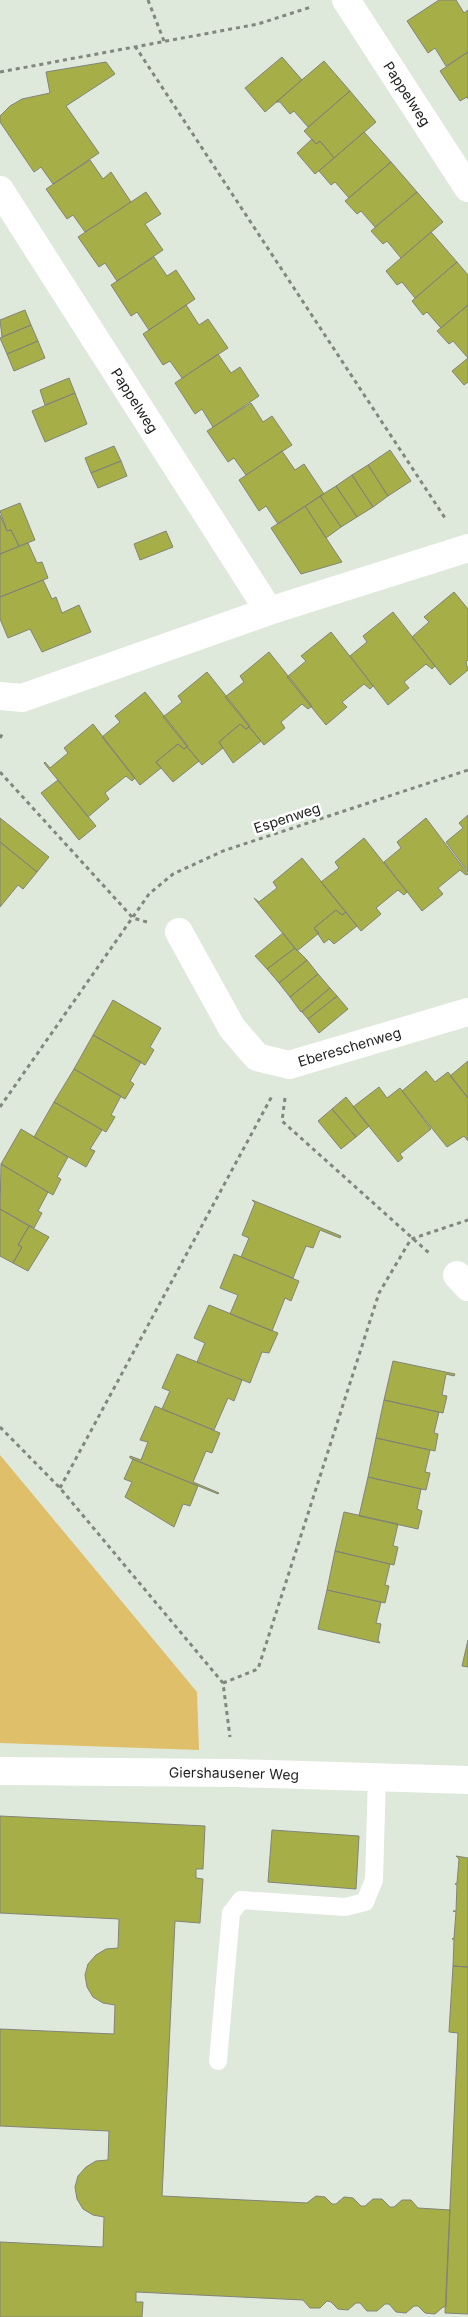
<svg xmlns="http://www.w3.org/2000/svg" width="468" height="2317" font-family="Inter,sans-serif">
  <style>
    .green { fill: #e0bf6a }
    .building { fill: #a6af47; stroke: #828477 }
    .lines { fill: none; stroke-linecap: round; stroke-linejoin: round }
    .path { stroke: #80877e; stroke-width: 3; stroke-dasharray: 4 4; stroke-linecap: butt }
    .service { stroke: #fff; stroke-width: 18 }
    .minor { stroke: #fff; stroke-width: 28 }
    .labels { text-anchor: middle; stroke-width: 5; stroke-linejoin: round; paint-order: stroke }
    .street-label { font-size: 14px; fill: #1e211d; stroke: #fff }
  </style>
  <rect width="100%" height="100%" fill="#dee8db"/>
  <path class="green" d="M0 1455 197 1692 199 1750 0 1743Z"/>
  <path class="building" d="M439 0H456L464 13 468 10V52L446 66 435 48 428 53 407 21Z
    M468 52V99L467 97 460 101 440 71Z
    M282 57 302 80 265 112 245 88Z
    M324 61 350 91 308 127 294 111 290 114 280 102H276Z
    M106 62 115 74 66 106 99 153 53 184 41 167 34 172 0 122V116L10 106 22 99 50 93 46 72Z
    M350 91 376 122 334 158 320 141 316 144 304 131Z
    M364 132 391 162 349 198 335 182 331 185 319 171Z
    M312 139 316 144 320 141 334 158 315 174 297 153Z
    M90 160 103 179 111 172 131 202 85 232 73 215 67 219 46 189Z
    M391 162 417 192 375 227 361 211 357 214 345 201Z
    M146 192 161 214 145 224 163 250 117 281 105 263 99 267 78 237Z
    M417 192 443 222 401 258 387 241 383 244 371 231Z
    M431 232 457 262 415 298 402 282 397 285 386 271Z
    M154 257 167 276 176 270 195 299 149 330 137 312 131 316 111 285Z
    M457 262 468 275V305L441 328 427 312 423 315 412 301Z
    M186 305 199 325 208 319 228 348 182 378 170 361 163 365 143 334Z
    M468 305V358L453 341 449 344 437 331Z
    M25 310 31 325 2 337 0 320Z
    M31 325 38 341 7 354 0 338Z
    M38 341 45 358 14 371 7 354Z
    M218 354 231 373 240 367 259 396 213 427 202 409 195 414 175 383Z
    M468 358V382L464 385 452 371Z
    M69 378 75 393 45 405 40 390Z
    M75 393 87 424 45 442 32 411Z
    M251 403 263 422 272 416 292 445 246 475 234 458 228 462 207 431Z
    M114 446 121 461 91 473 85 458Z
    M390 450 411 481 388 496 368 465Z
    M282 451 295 470 304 464 324 494 278 524 266 506 259 511 239 480Z
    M121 461 127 476 98 488 91 473Z
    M368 465 388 496 373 507 352 475Z
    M352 475 373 507 357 517 336 486Z
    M336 486 357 517 341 527 320 496Z
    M320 496 341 527 326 538 305 506Z
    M20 503 35 540 19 546 11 530 7 531 0 511Z
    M305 506 342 562 301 574 271 528Z
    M0 515 7 531 11 530 19 546 0 554Z
    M166 531 173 547 140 560 134 544Z
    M28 543 37 563 42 562 48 578 0 597V554Z
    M43 580 52 599 56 597 62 613 79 605 91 632 42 652 30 629 8 638 0 619V597Z
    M454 592 468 609V660L466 662 468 670 450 685 412 637 429 622 424 617Z
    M393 612 435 666 432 669 426 664 404 682 409 688 388 705 350 656 367 642 363 636Z
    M331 632 373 686 370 689 364 684 342 702 347 707 326 725 287 677 306 661 301 656Z
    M269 652 312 706 308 709 302 704 281 722 285 728 264 745 225 697 244 682 240 676Z
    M207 672 250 726 246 729 240 724 219 742 223 748 202 765 163 717 182 702 178 696Z
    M145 692 188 746 184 749 178 744 156 762 161 768 140 785 102 737 120 722 115 716Z
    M93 724 135 778 132 781 126 776 105 793 109 799 88 817 44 763 45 762 50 768 68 753 64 748Z
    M240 724 246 729 249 727 261 741 233 763 219 742Z
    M178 744 184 749 187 747 199 761 173 782 156 762Z
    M58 780 96 826 79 840 41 793Z
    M468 815V872L446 842 463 828 459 823Z
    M0 818 49 857 37 872 0 842Z
    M426 818 468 874 466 875 460 870 438 888 443 894 422 911 384 862 401 848 397 842Z
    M364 838 407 892 404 895 398 890 376 908 381 914 361 931 321 882 339 868 335 862Z
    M0 842 37 872 23 889 18 885 0 907Z
    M302 858 346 912 342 915 336 910 314 928 319 933 297 951 254 898 259 902 277 888 273 882Z
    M336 910 342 915 346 912 357 926 334 944 329 939 324 943 314 928Z
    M283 933 295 948 267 969 255 956Z
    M295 948 307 960 279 983 267 969Z
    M307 960 318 974 290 997 279 983Z
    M318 974 330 988 301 1012 290 997Z
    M330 988 337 996 308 1019 302 1012Z
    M337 996 348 1009 319 1033 308 1019Z
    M113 1000 161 1028 150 1047 154 1050 145 1065 93 1035Z
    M93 1035 141 1062 130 1081 134 1084 125 1099 74 1069Z
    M468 1061V1098L450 1076Z
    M74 1069 121 1096 111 1115 115 1117 106 1132 54 1102Z
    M426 1071 435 1082 448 1072 468 1098V1141L464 1136 447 1147 402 1091Z
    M379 1087 387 1098 400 1088 431 1129 400 1154 403 1158 398 1162 353 1107Z
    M346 1097 369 1126 356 1137 332 1109Z
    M54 1102 102 1130 90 1149 95 1151 86 1167 34 1137Z
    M332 1109 356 1137 341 1149 318 1121Z
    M21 1129 68 1157 57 1177 61 1179 53 1195 1 1164Z
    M1 1164 48 1192 38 1211 42 1213 34 1228 0 1209Z
    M252 1200 341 1236 340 1238 320 1230 313 1248 306 1246 293 1278 241 1257 249 1238 242 1235 255 1203Z
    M0 1209 29 1226 18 1245 22 1247 13 1263 0 1256Z
    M29 1226 49 1237 28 1271 13 1263 22 1247 18 1245Z
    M234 1254 299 1281 291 1301 285 1298 272 1331 230 1314 238 1295 220 1288Z
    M209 1305 278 1333 269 1353 262 1352 250 1383 197 1362 205 1343 194 1338Z
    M177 1354 242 1380 234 1401 228 1398 214 1430 162 1409 170 1391 162 1388Z
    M393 1361 455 1374 454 1376 446 1374 442 1395 447 1396 443 1413 384 1400Z
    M384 1400 439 1412 434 1433 438 1434 435 1451 376 1438Z
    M155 1406 220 1433 212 1453 206 1451 193 1482 219 1493 218 1494 130 1458V1456L141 1460 148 1442 140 1440Z
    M376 1438 430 1450 425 1472 430 1473 426 1490 368 1477Z
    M133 1459 198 1486 190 1506 183 1504 174 1527 125 1497 132 1482 124 1479Z
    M368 1477 421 1489 417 1509 422 1511 418 1529 359 1516Z
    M344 1512 398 1524 393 1546 398 1547 394 1565 335 1551Z
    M335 1551 390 1564 385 1585 389 1586 385 1603 327 1590Z
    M327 1590 381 1602 376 1623 381 1624 378 1640 380 1643 318 1629Z
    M468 1640V1667L462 1666Z
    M0 1816 205 1826 203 1869H196V1878L203 1879 200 1923 175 1921 162 2196 307 2203 316 2196 325 2197 332 2204H336L344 2197 353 2198 361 2206H365L373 2199H382L390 2207H394L402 2200H411L418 2208 450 2210 446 2307H443L435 2314 425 2313 418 2306H414L406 2313 396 2312 389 2304H385L377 2311H367L360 2303H356L348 2310 338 2309 331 2302 327 2301 320 2308H310L303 2300 136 2292V2302H143L142 2317H0V2242L103 2247 104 2217 93 2215 83 2209 77 2199 75 2187 78 2176 86 2167 96 2161 108 2160 109 2131 0 2126V2029L114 2034 115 2005 103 2003 93 1997 87 1987 85 1975 88 1964 96 1955 106 1949 118 1948 119 1919 0 1913Z
    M272 1830 359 1836 356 1889 268 1882Z
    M456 1856 468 1858V1967L453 1966 454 1939H452L454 1938 456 1912 453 1911H456L457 1885 455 1884 457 1883 459 1859Z
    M453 1966 468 1967V2314L445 2313 458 2033 449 2032Z"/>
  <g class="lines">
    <path class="path" d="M148 0 164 41
      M135 46 445 518
      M0 72 258 24 311 7
      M0 738 4 731
      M0 772 133 918 147 922
      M285 1098 282 1121 429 1253
      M0 1107 149 894 173 874 223 851 468 770
      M0 1427 60 1488 223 1683 230 1737
      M60 1488 272 1096
      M223 1683 258 1669 379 1293 411 1239 468 1220"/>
    <path class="service" d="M218 2061 231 1913 241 1900 345 1907 365 1902 374 1880 377 1777"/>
    <g class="minor">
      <path id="s1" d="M346 0 468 188"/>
      <path id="s2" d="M0 190 269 611"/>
      <path d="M0 696 22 698 269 611 468 548"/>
      <path id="s3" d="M179 932 232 1028 257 1057 289 1065 468 1012"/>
      <path d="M457 1275 468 1287"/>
      <path id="s4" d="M0 1771 234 1773 468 1780"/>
    </g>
  </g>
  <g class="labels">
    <g class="street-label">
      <text dy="5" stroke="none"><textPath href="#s1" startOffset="112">Pappelweg</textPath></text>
      <text dy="5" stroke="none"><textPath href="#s2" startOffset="250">Pappelweg</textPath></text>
      <text transform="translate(287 818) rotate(-18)" y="5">Espenweg</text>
      <text dy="5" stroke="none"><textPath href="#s3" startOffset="244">Ebereschenweg</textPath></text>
      <text dy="5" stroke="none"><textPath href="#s4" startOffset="234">Giershausener Weg</textPath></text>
    </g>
  </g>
</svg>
